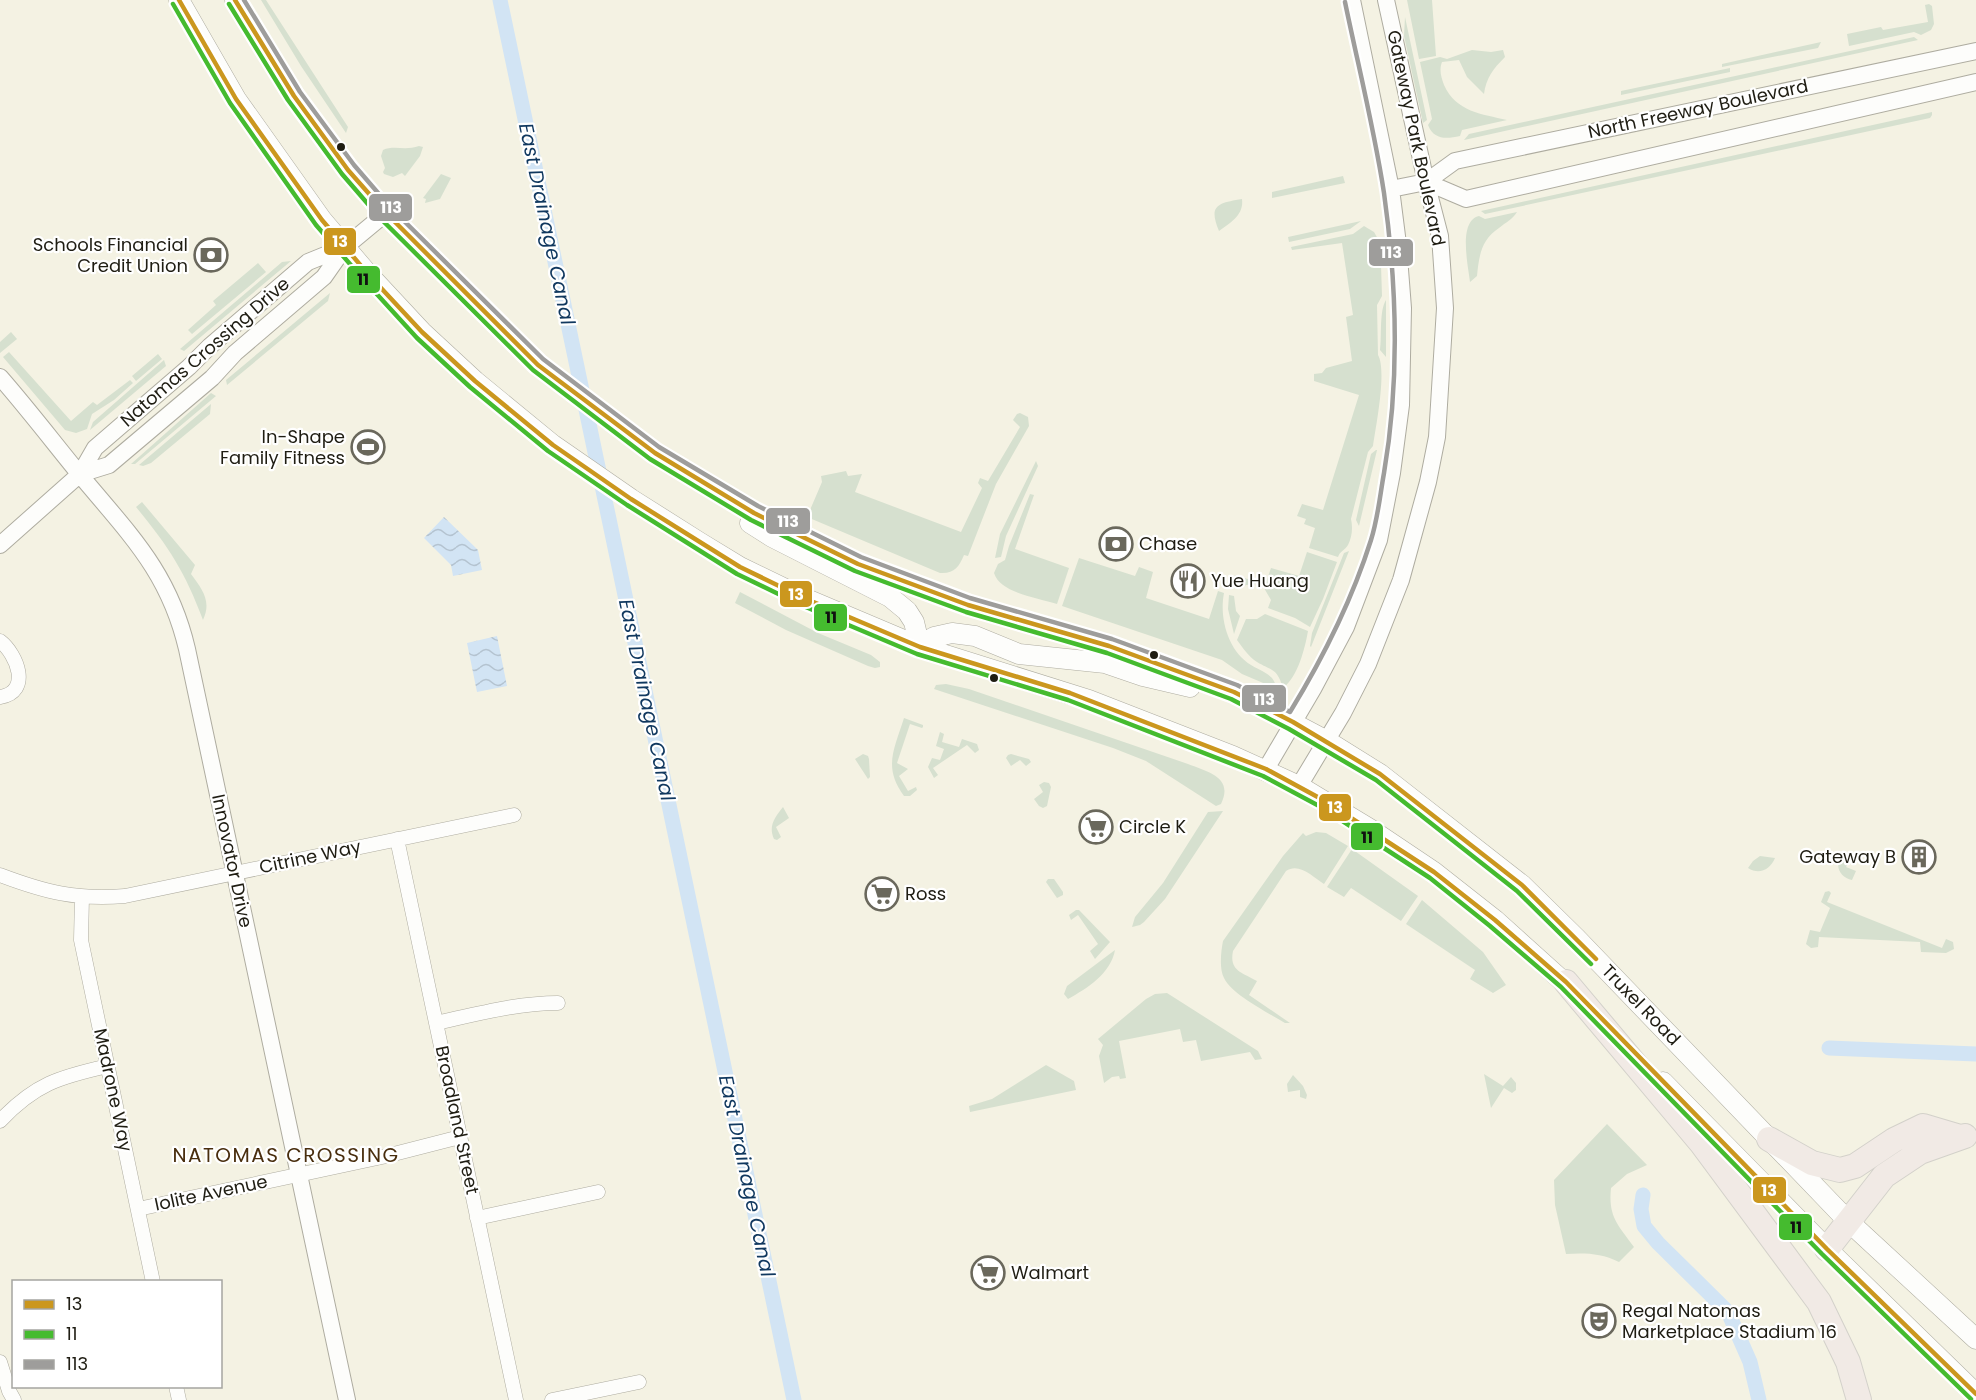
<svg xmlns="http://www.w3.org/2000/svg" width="1976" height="1400" font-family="Poppins,sans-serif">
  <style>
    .green { fill: #d6e0cf }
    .water { fill: url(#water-waves) }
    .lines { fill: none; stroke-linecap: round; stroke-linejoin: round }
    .canal { stroke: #d2e4f4; stroke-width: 15 }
    .minor-casing { stroke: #aeaca0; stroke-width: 15 }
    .tertiary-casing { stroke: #aeaca0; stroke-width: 18 }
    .secondary-casing { stroke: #aeaca0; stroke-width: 21 }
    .motorway-casing { stroke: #d3d1ca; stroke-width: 26 }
    .minor { stroke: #fdfdfb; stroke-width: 14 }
    .tertiary { stroke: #fdfdfb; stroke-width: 16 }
    .secondary { stroke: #fdfdfb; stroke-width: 20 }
    .motorway { stroke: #f1eae5; stroke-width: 24 }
    .bus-1-casing { stroke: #fff; stroke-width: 9 }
    .bus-2-casing { stroke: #fff; stroke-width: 9 }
    .bus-3-casing { stroke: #fff; stroke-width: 9 }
    .bus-1 { stroke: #cb971e; stroke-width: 4.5 }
    .bus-2 { stroke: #45bb2f; stroke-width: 4.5 }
    .bus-3 { stroke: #9e9d9b; stroke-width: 4.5 }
    .bus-dot { fill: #1f1d13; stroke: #fff; stroke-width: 2 }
    .labels { text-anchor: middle; stroke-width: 4.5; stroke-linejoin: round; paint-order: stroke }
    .street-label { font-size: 18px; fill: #1f1d13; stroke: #fff }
    .poi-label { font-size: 18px; fill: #1f1d13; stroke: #fff; text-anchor: start }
    .water-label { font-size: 20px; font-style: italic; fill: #10385f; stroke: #fff }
    .neighbourhood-label { font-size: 20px; letter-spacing: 1.5px; fill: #492e0e; stroke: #fff }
    .line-badge { stroke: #fff; stroke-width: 2 }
    .badge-label { font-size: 16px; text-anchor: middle; font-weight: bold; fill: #fff }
    .pale-badge-label { font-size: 16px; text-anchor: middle; font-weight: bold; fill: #111 }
  </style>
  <defs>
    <pattern id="water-waves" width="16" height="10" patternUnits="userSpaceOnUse" patternTransform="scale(1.5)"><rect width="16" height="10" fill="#d2e4f4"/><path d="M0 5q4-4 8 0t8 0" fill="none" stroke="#b4c3d0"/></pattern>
  </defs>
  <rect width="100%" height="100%" fill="#f4f2e3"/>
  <path class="green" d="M261 0H266L348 127 346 133 301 66Z
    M1407 0H1432L1436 56 1419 59Z
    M1929 4 1932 6 1934 24 1931 30 1921 35 1914 32 1849 46 1847 34 1881 27 1883 30 1928 22 1925 5Z
    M1405 17 1427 120 1423 123 1404 36Z
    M1914 37 1918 40 1464 140 1469 134Z
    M1821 42 1818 48 1722 67V64Z
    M1472 50 1491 52 1503 50 1505 57C1493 69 1486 78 1484 94L1467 77 1459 60 1442 62C1439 70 1441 77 1444 85 1456 112 1482 114 1507 120L1462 130 1460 136C1446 139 1434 140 1428 125L1432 119 1420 62 1440 57 1447 59Z
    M1730 68V72L1621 95V91Z
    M1932 112V115L1930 118 1485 214 1481 211Z
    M419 146 423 147 420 156 405 176 402 173 393 177 384 174 383 172 385 168 381 156 383 150C394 145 405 151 419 146Z
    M441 174 451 178 440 199 425 203 426 199 423 198Z
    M1343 176 1345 183 1272 198V192Z
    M1242 199C1244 215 1231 222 1219 231 1208 205 1218 203 1242 199Z
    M1517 212C1512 220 1506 222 1499 228 1481 240 1479 256 1477 276L1470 282C1468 265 1458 221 1479 216L1485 219Z
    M1361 221 1350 229 1289 242 1288 237Z
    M1364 226 1374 232 1378 239 1381 265 1382 296 1377 305 1378 355C1387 370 1376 426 1373 446L1368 452 1351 519C1353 528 1352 537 1348 545 1345 550 1340 551 1338 557L1309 548 1315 528 1304 524 1306 519 1297 516 1302 504 1323 510 1359 395 1314 381V374L1322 373 1326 368 1352 361 1346 317 1353 315 1342 243 1292 250 1291 247 1353 234Z
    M291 261 184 351 180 349 282 262Z
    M258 263 266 272 192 334 188 330 216 305 213 301Z
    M330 293 328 301 227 385 226 380Z
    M1386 300V357L1380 350C1382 336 1379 311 1386 300Z
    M11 332 17 339 0 353V342Z
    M9 352 71 421 93 402 97 405 130 380 133 383 114 400 92 414 87 429 76 433 65 430 3 357Z
    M158 354 162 359 136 381 132 376Z
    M164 360 166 366 90 430 93 422Z
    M211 393 216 396 135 464H131Z
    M211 404 210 414 151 463 143 466 139 465Z
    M1020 413 1028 417 1029 426 996 484 968 556 964 555C959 567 954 574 940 573L807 517 822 482 821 476 846 471 848 476 862 474 855 492 961 532 982 488 978 483 980 478 988 481 1020 427 1013 420 1017 414Z
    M1376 450H1377L1359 526 1356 520 1371 454Z
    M1036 461 1038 466 1006 536 1001 557 995 558 1000 534Z
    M1030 494 1034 495 1015 549 1069 568 1057 604C1038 598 1000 593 994 573L998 564 1005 560 1009 546Z
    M142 502 195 565 191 574C202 589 212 601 203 620 185 572 169 547 136 507Z
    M1349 551 1311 647 1310 646 1312 633 1344 553Z
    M1307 552 1337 562 1323 599 1310 627 1295 618 1268 608 1271 600 1264 588 1271 568 1299 576Z
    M1079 558 1135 576 1139 567 1153 572 1146 598 1209 619 1218 591 1224 593C1219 618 1228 651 1251 665 1264 673 1273 673 1277 689L1242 674 1222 660 1062 606Z
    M1235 575 1257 582 1256 584 1246 585 1240 588 1232 586Z
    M740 592 818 633 871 655 880 662V667L875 668 868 666 786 630 735 603Z
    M1229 595 1234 596 1236 611 1240 616 1234 634 1228 609Z
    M1265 614 1308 631C1305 648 1298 677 1283 688 1277 668 1272 671 1257 662 1248 656 1243 648 1237 640L1246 619H1257Z
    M946 684 969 689 1188 764C1208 772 1234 777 1221 804L1216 806 1146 761 1113 748 934 689 936 685Z
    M904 718 923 725V727L922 728 910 724 897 763 908 769 899 776 908 791 916 787 917 790 910 796H904C883 767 894 750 904 718Z
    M940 732 944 734 942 742 959 747 962 739 977 744 979 750 975 753 967 745 933 768 938 775 934 778 928 767 932 758 940 760 944 749 936 746Z
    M863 754 868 756 869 759 870 777 868 779 855 759Z
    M1011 754 1029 759 1031 762 1026 766 1020 760 1011 766 1006 758 1008 755Z
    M1044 782 1049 783 1051 787 1047 806 1043 808 1039 806 1034 799 1043 792 1039 785Z
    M783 807 789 818 776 827 781 837 777 840 774 839C768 826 775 817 783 807Z
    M1223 811 1165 899 1144 922 1140 925 1132 927 1135 917 1163 883 1208 812Z
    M1316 832 1326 833 1348 846 1324 884C1313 877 1299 862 1286 871L1233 951C1229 971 1242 972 1257 981L1249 995 1290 1023H1285C1269 1013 1232 995 1224 978 1219 969 1221 951 1223 941L1283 856 1303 833 1306 836Z
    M1352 849 1418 896 1401 921 1351 888 1344 897 1327 887Z
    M1760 856 1775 858C1770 870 1759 875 1748 868L1753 861Z
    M1841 857 1850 860 1846 867 1856 871 1852 880C1841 878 1834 867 1841 857Z
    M1048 879H1054L1063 892V895L1057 898 1046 882Z
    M1829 891 1831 893 1827 902 1942 948 1946 939 1953 942 1954 949 1946 953 1921 952 1920 942 1819 937 1818 947 1811 948 1806 944 1810 930 1820 932 1830 908 1821 902 1825 892Z
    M1422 900 1483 952 1506 985 1493 993 1470 979 1475 970 1406 924Z
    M1076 910H1079L1110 942 1095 959 1090 951 1098 944 1078 915 1071 920 1069 915Z
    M1115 950C1111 973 1088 988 1068 999L1064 994 1067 986Z
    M1167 993 1258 1051 1262 1059 1255 1060 1250 1052 1201 1061 1196 1040 1183 1042 1180 1029 1119 1041 1126 1078 1120 1079 1119 1076 1112 1077 1104 1083 1099 1056 1103 1045 1098 1039 1146 999 1155 994Z
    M1046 1065 1074 1081 1076 1090 970 1112 969 1106 992 1099Z
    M1484 1074 1503 1086 1511 1077 1516 1083V1090L1512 1093 1504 1088 1491 1108Z
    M1293 1075 1303 1086 1307 1095 1306 1099 1300 1097V1090L1288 1092 1287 1084Z
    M1607 1124 1647 1165 1627 1174 1611 1188C1608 1217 1618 1225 1634 1247L1619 1262C1601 1253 1585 1253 1566 1254L1555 1205 1554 1180Z"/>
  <path class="water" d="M444 517 478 550 482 570 453 576 451 565 424 538Z
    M497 636 507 686 477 692 467 643Z"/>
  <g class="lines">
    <path class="canal" d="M500 0 794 1400
      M1829 1048 1976 1054
      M1643 1195 1641 1209 1644 1226 1658 1243 1728 1312 1750 1362 1759 1400"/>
    <defs>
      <path id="minor" d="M0 641C17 654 32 692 0 697
        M397 839 516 1400
        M0 875C45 892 76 900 125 896L514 815
        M82 897 81 940 153 1282
        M436 1023C477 1014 517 1003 558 1003
        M0 1121C35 1084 59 1077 108 1066
        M138 1209 382 1157 460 1137
        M477 1218 598 1192
        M0 1362 9 1391 14 1400
        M176 1386 179 1400
        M552 1400 639 1382"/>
      <path id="tertiary" d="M1426 182 1466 199 1976 82
        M1391 189 1426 182 1455 161 1976 51
        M0 377C28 409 54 443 81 476 130 535 169 572 187 649L347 1400
        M80 474 109 465 212 378 235 353 324 277 345 247 386 213
        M0 545 80 474 95 448 189 367 210 346 308 262 345 247
        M1266 769 1313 689 1346 627 1379 540 1392 473 1401 405 1403 308 1398 244 1391 189 1352 0
        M1299 786 1343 713 1368 664 1401 580 1428 482 1437 437 1445 308 1440 236 1426 182 1386 0"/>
      <path id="secondary" d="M179 0 236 99 322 220 368 274 422 332 475 381 553 445 631 499 699 542 740 567 804 598 920 647 1089 700 1233 756 1299 786 1370 829 1434 872 1495 920 1576 993
        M235 0 294 96 348 170 405 233 538 365 655 453 754 513 810 541 858 564 968 605 1109 646 1234 692 1327 741 1380 774 1522 885 1577 939 1848 1221 1976 1339
        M750 523 772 537 890 597 907 611 914 622 920 647
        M920 647 934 637 952 633 975 636 1019 654 1105 663 1143 676 1190 687
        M1663 1082 1827 1249 1976 1394"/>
      <path id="motorway" d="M1566 982 1702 1144 1819 1302 1848 1362 1859 1400
        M1769 1139 1812 1163 1840 1170 1855 1166 1894 1140 1923 1126 1960 1137
        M1827 1249 1884 1176 1920 1152 1965 1136"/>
    </defs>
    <use href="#minor" class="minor-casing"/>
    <use href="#tertiary" class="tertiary-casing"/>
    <use href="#secondary" class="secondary-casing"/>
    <use href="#motorway" class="motorway-casing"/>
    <use href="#minor" class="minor"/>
    <use href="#tertiary" class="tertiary"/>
    <use href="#secondary" class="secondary"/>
    <use href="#motorway" class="motorway"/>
    <defs>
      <path id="bus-1" d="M179 0 236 99 322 220 368 274 422 332 475 381 553 445 631 499 740 567 804 598 920 647 1070 693 1266 769 1325 801 1434 872 1495 920 1566 982 1827 1249 1976 1394
        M235 0 294 96 348 170 386 213 538 365 655 453 754 513 858 564 968 605 1109 646 1234 692 1293 722 1380 774 1522 885 1596 959"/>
      <path id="bus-2" d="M173 4 230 103 316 225 363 279 417 338 470 387 548 451 627 505 737 574 801 605 917 654 1068 700 1263 776 1321 807 1430 878 1490 926 1561 987 1822 1254 1971 1399
        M229 4 288 100 342 174 380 218 533 370 650 459 751 520 855 571 966 612 1107 653 1231 699 1289 729 1376 780 1517 891 1591 964"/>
      <path id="bus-3" d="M244 0 300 92 354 165 391 208 543 359 659 447 758 506 861 557 970 598 1112 639 1237 685 1290 712C1323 658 1352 600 1371 540 1378 518 1380 495 1384 473 1400 380 1397 286 1384 193 1374 128 1358 65 1345 2"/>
    </defs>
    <use href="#bus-1" class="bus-1-casing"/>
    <use href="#bus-2" class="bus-2-casing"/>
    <use href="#bus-3" class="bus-3-casing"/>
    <use href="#bus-1" class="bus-1"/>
    <use href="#bus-2" class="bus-2"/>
    <use href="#bus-3" class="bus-3"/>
  </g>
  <defs>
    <symbol id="bank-ring" viewBox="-11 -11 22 22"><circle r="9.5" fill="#fff" stroke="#6a685c" stroke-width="1.5"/><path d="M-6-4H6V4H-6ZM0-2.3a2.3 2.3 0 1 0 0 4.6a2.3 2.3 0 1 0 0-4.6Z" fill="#6a685c"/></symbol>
    <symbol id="stadium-ring" viewBox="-11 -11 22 22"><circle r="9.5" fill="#fff" stroke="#6a685c" stroke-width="1.5"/><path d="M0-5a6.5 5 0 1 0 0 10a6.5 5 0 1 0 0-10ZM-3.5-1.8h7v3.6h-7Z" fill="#6a685c"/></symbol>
    <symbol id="restaurant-ring" viewBox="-11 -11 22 22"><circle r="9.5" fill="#fff" stroke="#6a685c" stroke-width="1.5"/><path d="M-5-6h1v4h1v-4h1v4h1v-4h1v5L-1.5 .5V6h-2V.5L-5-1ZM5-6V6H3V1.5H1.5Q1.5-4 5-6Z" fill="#6a685c"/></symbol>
    <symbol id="supermarket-ring" viewBox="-11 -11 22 22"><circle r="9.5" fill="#fff" stroke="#6a685c" stroke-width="1.5"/><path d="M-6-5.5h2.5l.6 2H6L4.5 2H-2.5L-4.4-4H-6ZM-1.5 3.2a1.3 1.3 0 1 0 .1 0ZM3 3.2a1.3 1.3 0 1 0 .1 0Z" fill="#6a685c"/></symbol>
    <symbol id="building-ring" viewBox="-11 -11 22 22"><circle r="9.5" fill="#fff" stroke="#6a685c" stroke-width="1.5"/><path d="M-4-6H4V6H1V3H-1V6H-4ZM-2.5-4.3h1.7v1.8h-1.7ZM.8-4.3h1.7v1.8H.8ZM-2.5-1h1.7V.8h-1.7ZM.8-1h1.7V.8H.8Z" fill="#6a685c"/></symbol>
    <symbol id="theatre-ring" viewBox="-11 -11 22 22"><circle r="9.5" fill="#fff" stroke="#6a685c" stroke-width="1.5"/><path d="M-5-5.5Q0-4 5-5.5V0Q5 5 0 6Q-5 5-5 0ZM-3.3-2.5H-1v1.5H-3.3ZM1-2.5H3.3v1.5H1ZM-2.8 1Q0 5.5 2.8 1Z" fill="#6a685c"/></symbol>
  </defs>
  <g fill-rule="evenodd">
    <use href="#bank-ring" x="192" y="236" width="38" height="38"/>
    <use href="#stadium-ring" x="349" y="428" width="38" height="38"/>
    <use href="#bank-ring" x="1097" y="525" width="38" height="38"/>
    <use href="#restaurant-ring" x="1169" y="562" width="38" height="38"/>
    <use href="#supermarket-ring" x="1077" y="808" width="38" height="38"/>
    <use href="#building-ring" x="1900" y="838" width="38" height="38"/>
    <use href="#supermarket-ring" x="863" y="875" width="38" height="38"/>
    <use href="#supermarket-ring" x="969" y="1254" width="38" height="38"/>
    <use href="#theatre-ring" x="1580" y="1302" width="38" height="38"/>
  </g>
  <g class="bus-dot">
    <circle cx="341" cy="147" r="5"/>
    <circle cx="1154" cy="655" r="5"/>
    <circle cx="994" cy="678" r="5"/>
  </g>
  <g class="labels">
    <g class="street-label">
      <text transform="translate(1698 109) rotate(-12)" y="6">North Freeway Boulevard</text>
      <text transform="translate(1416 138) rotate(78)" y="6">Gateway Park Boulevard</text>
      <text transform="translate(205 352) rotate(-41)" y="6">Natomas Crossing Drive</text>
      <text transform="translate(310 857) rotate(-12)" y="6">Citrine Way</text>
      <text transform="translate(232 861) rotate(78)" y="6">Innovator Drive</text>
      <text transform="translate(1641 1005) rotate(46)" y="6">Truxel Road</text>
      <text transform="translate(113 1090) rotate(78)" y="6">Madrone Way</text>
      <text transform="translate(457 1120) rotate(78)" y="6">Broadland Street</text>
      <text transform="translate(211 1193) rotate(-12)" y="6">Iolite Avenue</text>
    </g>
    <g class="poi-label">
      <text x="188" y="251" text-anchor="end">Schools Financial<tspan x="188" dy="21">Credit Union</tspan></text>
      <text x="345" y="443" text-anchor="end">In-Shape<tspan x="345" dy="21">Family Fitness</tspan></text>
      <text x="1139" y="550">Chase</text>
      <text x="1211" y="587">Yue Huang</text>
      <text x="1119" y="833">Circle K</text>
      <text x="1896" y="863" text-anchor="end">Gateway B</text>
      <text x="905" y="900">Ross</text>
      <text x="1011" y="1279">Walmart</text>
      <text x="1622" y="1317">Regal Natomas<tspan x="1622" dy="21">Marketplace Stadium 16</tspan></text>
    </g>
    <g class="water-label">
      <text transform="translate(547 224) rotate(78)" y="7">East Drainage Canal</text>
      <text transform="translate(647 700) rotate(78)" y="7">East Drainage Canal</text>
      <text transform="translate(747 1176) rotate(78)" y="7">East Drainage Canal</text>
    </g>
    <g class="neighbourhood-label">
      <text x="286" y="1162">NATOMAS CROSSING</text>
    </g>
  </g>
  <g class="line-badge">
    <rect x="368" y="193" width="45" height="29" rx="6" fill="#9e9d9b"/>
    <rect x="323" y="227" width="34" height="29" rx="6" fill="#cb971e"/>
    <rect x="1368" y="238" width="46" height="29" rx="6" fill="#9e9d9b"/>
    <rect x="346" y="265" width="35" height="29" rx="6" fill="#45bb2f"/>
    <rect x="765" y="507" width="46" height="28" rx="6" fill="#9e9d9b"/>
    <rect x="779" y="580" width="34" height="28" rx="6" fill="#cb971e"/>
    <rect x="813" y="603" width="35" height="29" rx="6" fill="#45bb2f"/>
    <rect x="1241" y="684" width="46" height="29" rx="6" fill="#9e9d9b"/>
    <rect x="1318" y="793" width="34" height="29" rx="6" fill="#cb971e"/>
    <rect x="1350" y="822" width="34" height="29" rx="6" fill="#45bb2f"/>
    <rect x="1752" y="1176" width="35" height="28" rx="6" fill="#cb971e"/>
    <rect x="1778" y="1213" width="35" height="28" rx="6" fill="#45bb2f"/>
  </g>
  <g class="badge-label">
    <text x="391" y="213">113</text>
    <text x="340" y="247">13</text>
    <text x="1391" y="258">113</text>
    <text x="788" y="527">113</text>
    <text x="796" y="600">13</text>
    <text x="1264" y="705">113</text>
    <text x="1335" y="813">13</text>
    <text x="1769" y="1196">13</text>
  </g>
  <g class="pale-badge-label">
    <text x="363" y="285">11</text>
    <text x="831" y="623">11</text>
    <text x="1367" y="843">11</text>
    <text x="1796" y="1233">11</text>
  </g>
  <rect x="12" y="1280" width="210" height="108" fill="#ffffff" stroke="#a5a5a1" stroke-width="1.5"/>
  <rect x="24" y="1300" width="30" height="9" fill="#cb971e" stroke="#a5a5a1" stroke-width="1.5"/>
  <text x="66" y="1310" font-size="18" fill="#1f1d13">13</text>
  <rect x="24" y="1330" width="30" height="9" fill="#45bb2f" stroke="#a5a5a1" stroke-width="1.5"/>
  <text x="66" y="1340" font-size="18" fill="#1f1d13">11</text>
  <rect x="24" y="1360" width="30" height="9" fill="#9e9d9b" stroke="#a5a5a1" stroke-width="1.5"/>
  <text x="66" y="1370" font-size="18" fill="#1f1d13">113</text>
</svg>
